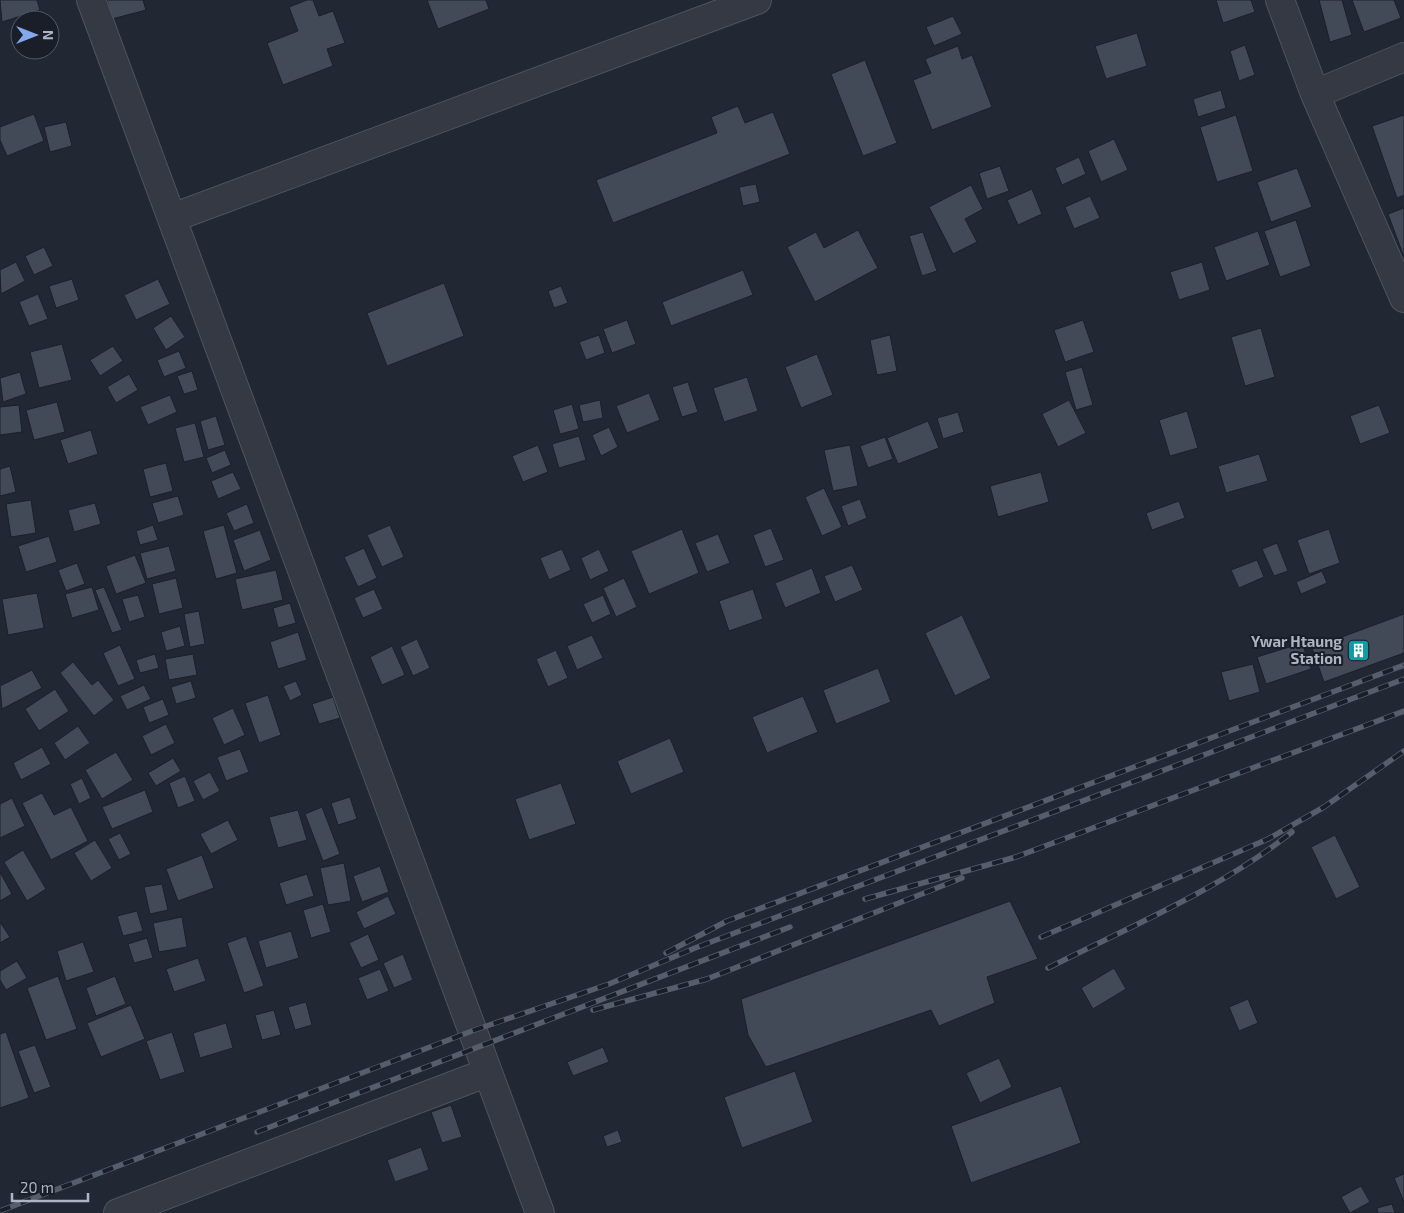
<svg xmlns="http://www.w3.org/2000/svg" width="1404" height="1213" font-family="'Exo 2',sans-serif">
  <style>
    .building { fill: #424a57; stroke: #1b202a }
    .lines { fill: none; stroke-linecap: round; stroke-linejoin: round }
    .minor-casing { stroke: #4e545f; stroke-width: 30 }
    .minor { stroke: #343944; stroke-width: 28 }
    .rail-casing { stroke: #565d6b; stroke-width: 5.5 }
    .rail { stroke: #191e28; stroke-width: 4; stroke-dasharray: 11; stroke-linecap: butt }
    .labels { text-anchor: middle; stroke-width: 4; stroke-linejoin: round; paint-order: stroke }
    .poi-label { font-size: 15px; font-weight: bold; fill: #aeb4c1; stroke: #191e28; text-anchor: end }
  </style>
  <rect width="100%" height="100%" fill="#212733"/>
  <path class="building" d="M0 0H37L40 10 2 22Z
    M107 0H143L146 10 112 19Z
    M307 0H313L319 16 333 11 345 43 327 49 333 66 283 85 267 43 298 31 289 7Z
    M427 0H486L489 9 438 29Z
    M1216 0H1251L1255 12 1223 23Z
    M1319 0H1342L1352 35 1330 42Z
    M1352 0H1394L1401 18 1364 32Z
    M953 16 962 34 934 46 926 27Z
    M1137 33 1147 66 1106 79 1095 46Z
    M1245 45 1255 75 1239 81 1230 51Z
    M958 46 962 59 972 55 992 107 932 130 913 80 931 73 925 59Z
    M865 60 897 143 863 156 831 74Z
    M1221 90 1226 108 1198 117 1193 99Z
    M738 106 745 123 773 112 790 154 613 223 596 180 717 133 711 117Z
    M34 114 44 141 7 156 0 140V127Z
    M1236 115 1253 171 1217 182 1200 127Z
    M1404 115V195L1397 198 1372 126Z
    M66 122 72 146 50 152 44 127Z
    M1114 139 1128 170 1101 182 1088 151Z
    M1079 157 1086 174 1062 185 1055 168Z
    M1000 166 1009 191 987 199 979 173Z
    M1297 168 1312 207 1271 222 1257 182Z
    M756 184 760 202 743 206 739 187Z
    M971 185 983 209 965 219 977 242 953 254 929 207Z
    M1032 189 1042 214 1018 225 1007 200Z
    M1090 196 1100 218 1074 229 1065 207Z
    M1404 208V257L1388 214Z
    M1296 220 1311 266 1280 277 1264 231Z
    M858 230 878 268 815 302 787 247 816 232 824 248Z
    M1258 231 1270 265 1226 281 1214 247Z
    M923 232 937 271 922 276 909 236Z
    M44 247 53 266 34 275 25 256Z
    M16 262 25 281 1 294 0 270Z
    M1202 262 1210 290 1179 300 1170 272Z
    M743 270 753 295 671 326 662 302Z
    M72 279 79 300 56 308 49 286Z
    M158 279 170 304 136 320 124 295Z
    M444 283 464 336 387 366 367 313Z
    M561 286 568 303 554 308 548 291Z
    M38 294 48 319 29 326 19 302Z
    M171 316 185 337 166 350 153 328Z
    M627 320 636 344 612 353 603 329Z
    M1083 320 1094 352 1065 362 1054 330Z
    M1261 328 1275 377 1245 386 1231 337Z
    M599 335 605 353 586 360 579 342Z
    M890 335 897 371 877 375 870 340Z
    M62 344 72 380 39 388 30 352Z
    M113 346 123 361 100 376 90 360Z
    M179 351 186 368 164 377 157 360Z
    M817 354 833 395 801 408 785 367Z
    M1082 367 1093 405 1076 410 1065 372Z
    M192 371 198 390 184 394 177 376Z
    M20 372 26 394 3 402 0 378Z
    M129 374 138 390 116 403 107 387Z
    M747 377 758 411 724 422 713 388Z
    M688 382 698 412 682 417 672 387Z
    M649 393 660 420 627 433 616 406Z
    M170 395 177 412 148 425 140 407Z
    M600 400 603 418 583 422 579 405Z
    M1069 400 1086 433 1058 447 1042 414Z
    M57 402 65 432 34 440 26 410Z
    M572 404 579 429 560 434 553 410Z
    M19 405 22 432 0 435V407Z
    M1379 405 1390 433 1360 444 1350 416Z
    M1187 411 1198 448 1170 456 1159 420Z
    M958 412 964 432 943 439 937 418Z
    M216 416 225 445 208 450 200 421Z
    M928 421 939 448 898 464 887 438Z
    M195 423 204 457 184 462 175 428Z
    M609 427 618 447 601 456 592 435Z
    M91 430 98 454 68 464 60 440Z
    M579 436 586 460 559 468 552 444Z
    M885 437 893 459 868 468 860 446Z
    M538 445 548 472 523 482 512 456Z
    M850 445 858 486 833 491 824 450Z
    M225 450 231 465 212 473 206 458Z
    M1259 454 1268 481 1226 493 1218 466Z
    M166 463 173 491 150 497 143 469Z
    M10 466 16 492 0 496V469Z
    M233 472 241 489 218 499 211 481Z
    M1041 472 1049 502 998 517 990 486Z
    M824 488 842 527 822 536 805 497Z
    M178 496 184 515 158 523 152 503Z
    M860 499 867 518 848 526 841 506Z
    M31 500 36 533 11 537 6 504Z
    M1179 501 1185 518 1152 530 1146 513Z
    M95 503 101 524 74 532 68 510Z
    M247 504 254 523 234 531 226 513Z
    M153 525 158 540 140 545 136 531Z
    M224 525 237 573 216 579 203 531Z
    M390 525 404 557 382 567 367 535Z
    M771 528 784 560 765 567 753 535Z
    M682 529 699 573 649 594 631 551Z
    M1329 529 1340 563 1309 574 1297 540Z
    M260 530 271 560 244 571 233 540Z
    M718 534 730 563 707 572 695 543Z
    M49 536 57 562 26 572 18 546Z
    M1277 543 1288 571 1274 576 1262 549Z
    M169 546 176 571 147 579 140 553Z
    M364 548 377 578 358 587 344 557Z
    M562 549 571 570 549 580 540 558Z
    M599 549 609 571 590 580 581 558Z
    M135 555 146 583 116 594 106 566Z
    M1257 560 1264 577 1239 588 1231 570Z
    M77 563 85 584 66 591 58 570Z
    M852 565 863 590 835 602 824 576Z
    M812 568 821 593 785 608 775 583Z
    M276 570 283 600 242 610 235 579Z
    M1322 571 1327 583 1301 594 1296 582Z
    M176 578 183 608 159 614 152 584Z
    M624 578 637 607 616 617 603 588Z
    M92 587 99 610 72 618 65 594Z
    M104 587 122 630 112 633 95 590Z
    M374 589 383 609 363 618 354 598Z
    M753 589 763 619 729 631 719 601Z
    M37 593 44 628 8 635 2 599Z
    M138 595 145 617 129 622 122 599Z
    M603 595 611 614 592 623 583 604Z
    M290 603 296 623 278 628 273 608Z
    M199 611 205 644 190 647 184 614Z
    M1404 614V653L1324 682 1312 648Z
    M962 615 991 678 955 696 925 633Z
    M180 626 185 646 166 651 161 632Z
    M298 632 307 660 278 669 270 642Z
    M592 635 603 658 577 670 567 646Z
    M417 639 430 668 413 676 400 647Z
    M1302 643 1311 669 1266 684 1257 657Z
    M120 645 135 679 118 686 103 653Z
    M392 646 405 675 382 685 370 657Z
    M556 650 568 678 548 687 536 659Z
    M155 654 159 668 140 673 136 660Z
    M193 654 197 675 169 680 165 659Z
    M73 662 92 685 98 680 114 700 94 716 60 673Z
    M1253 664 1260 692 1229 701 1221 672Z
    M878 668 891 702 836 724 823 690Z
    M32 670 42 688 2 709 0 686Z
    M191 681 196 698 176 704 171 687Z
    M296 681 302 695 290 701 283 686Z
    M144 685 151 699 127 710 120 696Z
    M55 689 69 711 39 731 25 709Z
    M268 695 281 735 259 743 245 703Z
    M803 696 818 732 767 753 752 717Z
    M333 697 340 718 319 724 312 704Z
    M163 699 169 715 149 723 143 707Z
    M233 708 245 735 224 745 212 718Z
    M166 724 175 743 151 755 142 736Z
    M78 726 90 743 65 760 54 743Z
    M670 738 684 772 631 794 617 761Z
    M42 747 51 764 21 780 13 763Z
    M240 749 249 772 226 781 217 757Z
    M116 752 133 780 102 799 85 770Z
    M173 758 181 771 156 786 148 773Z
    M210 772 220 791 203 800 193 781Z
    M185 776 195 801 178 808 169 783Z
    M82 778 91 798 79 804 70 784Z
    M561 783 576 824 529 840 515 799Z
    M145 790 153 812 112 829 102 807Z
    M42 793 54 815 71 807 88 841 51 860 22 803Z
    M350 797 357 819 338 825 331 803Z
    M12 798 25 826 0 838V804Z
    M322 807 340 854 323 861 305 814Z
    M298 810 307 840 278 848 269 817Z
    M228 820 238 840 211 854 200 834Z
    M120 833 131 854 119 860 108 839Z
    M1335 835 1360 887 1336 899 1311 847Z
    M95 840 112 868 91 881 74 853Z
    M23 850 46 889 27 901 4 862Z
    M202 855 214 888 178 901 166 869Z
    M344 863 351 901 328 905 320 868Z
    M380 866 389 892 362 902 353 876Z
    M0 872 12 894 0 901Z
    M307 874 314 896 286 905 279 883Z
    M162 884 168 910 150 914 144 887Z
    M388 896 396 914 364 929 356 912Z
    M1010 901 1038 959 987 977 995 1003 939 1026 931 1010 766 1067 748 1035 741 999Z
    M323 904 331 932 311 938 303 910Z
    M137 911 143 931 123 936 117 916Z
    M182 917 187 947 159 952 153 923Z
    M0 922 10 937 0 943Z
    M291 931 299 958 266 968 258 941Z
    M368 934 379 960 361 968 349 943Z
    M246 936 264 986 244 993 227 943Z
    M147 938 153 958 134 963 128 944Z
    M83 942 94 972 66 981 57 951Z
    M403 954 413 980 394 988 383 963Z
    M198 958 206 981 174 992 166 969Z
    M17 961 27 978 6 990 0 980V971Z
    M1114 968 1126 989 1093 1009 1081 988Z
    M380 969 389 991 367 1000 358 978Z
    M58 976 77 1029 46 1040 27 988Z
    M115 976 126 1004 96 1016 86 988Z
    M1248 999 1258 1023 1239 1031 1229 1007Z
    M306 1002 312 1025 295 1030 288 1007Z
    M131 1005 145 1039 101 1057 87 1023Z
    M274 1010 281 1035 262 1040 255 1015Z
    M226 1023 233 1048 200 1058 193 1033Z
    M6 1032 29 1098 0 1108V1034Z
    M172 1032 185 1072 160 1080 146 1041Z
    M35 1045 51 1087 34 1093 18 1051Z
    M603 1047 609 1062 573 1076 567 1062Z
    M999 1058 1012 1087 980 1103 966 1073Z
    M795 1071 813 1122 742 1148 724 1097Z
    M1061 1086 1081 1143 971 1183 951 1126Z
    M451 1105 462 1137 442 1143 431 1112Z
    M618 1130 622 1142 607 1147 603 1136Z
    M421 1147 429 1170 395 1182 387 1160Z
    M1404 1174V1202L1394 1178Z
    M1361 1186 1370 1202 1350 1213 1341 1197Z
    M1392 1204 1395 1213H1378L1377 1208Z"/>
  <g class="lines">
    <defs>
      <path id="minor" d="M91 0 540 1213
        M1280 0 1315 94 1404 298
        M1315 94 1404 57
        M172 218 757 0
        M118 1213 486 1073"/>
    </defs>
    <use href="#minor" class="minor-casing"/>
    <use href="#minor" class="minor"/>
    <defs>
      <path id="rail" d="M865 899 1016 857 1404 711
        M1041 937 1268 839 1324 807 1404 751
        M666 953 727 921 1404 665
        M1048 968C1131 926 1219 890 1292 832
        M593 1010 707 979 962 878
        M257 1132 790 927
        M0 1211 472 1031 609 984 695 948 1404 679"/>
    </defs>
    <use href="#rail" class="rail-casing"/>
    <use href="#rail" class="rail"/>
  </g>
  <defs>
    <symbol id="building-square" viewBox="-11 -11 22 22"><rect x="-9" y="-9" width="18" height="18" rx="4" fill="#0f9aa8" stroke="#191e28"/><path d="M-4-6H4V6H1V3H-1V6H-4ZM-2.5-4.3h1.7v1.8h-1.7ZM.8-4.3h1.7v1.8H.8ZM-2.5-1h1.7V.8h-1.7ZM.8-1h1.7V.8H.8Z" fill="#fff"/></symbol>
  </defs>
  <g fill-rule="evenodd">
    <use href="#building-square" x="1346" y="638" width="25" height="25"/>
  </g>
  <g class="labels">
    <g class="poi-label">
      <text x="1342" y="647">Ywar Htaung<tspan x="1342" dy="17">Station</tspan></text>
    </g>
  </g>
  <g transform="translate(35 35) rotate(90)"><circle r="24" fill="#191e28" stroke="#555a65"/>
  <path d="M0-4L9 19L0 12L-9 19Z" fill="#87a7ec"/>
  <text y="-8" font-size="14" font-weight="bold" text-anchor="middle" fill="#aeb4c1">N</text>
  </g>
  <path d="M12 1193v8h76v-8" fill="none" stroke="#aeb4c1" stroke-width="2.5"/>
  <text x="20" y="1193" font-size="15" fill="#aeb4c1" stroke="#191e28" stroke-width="4" paint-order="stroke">20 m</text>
</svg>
